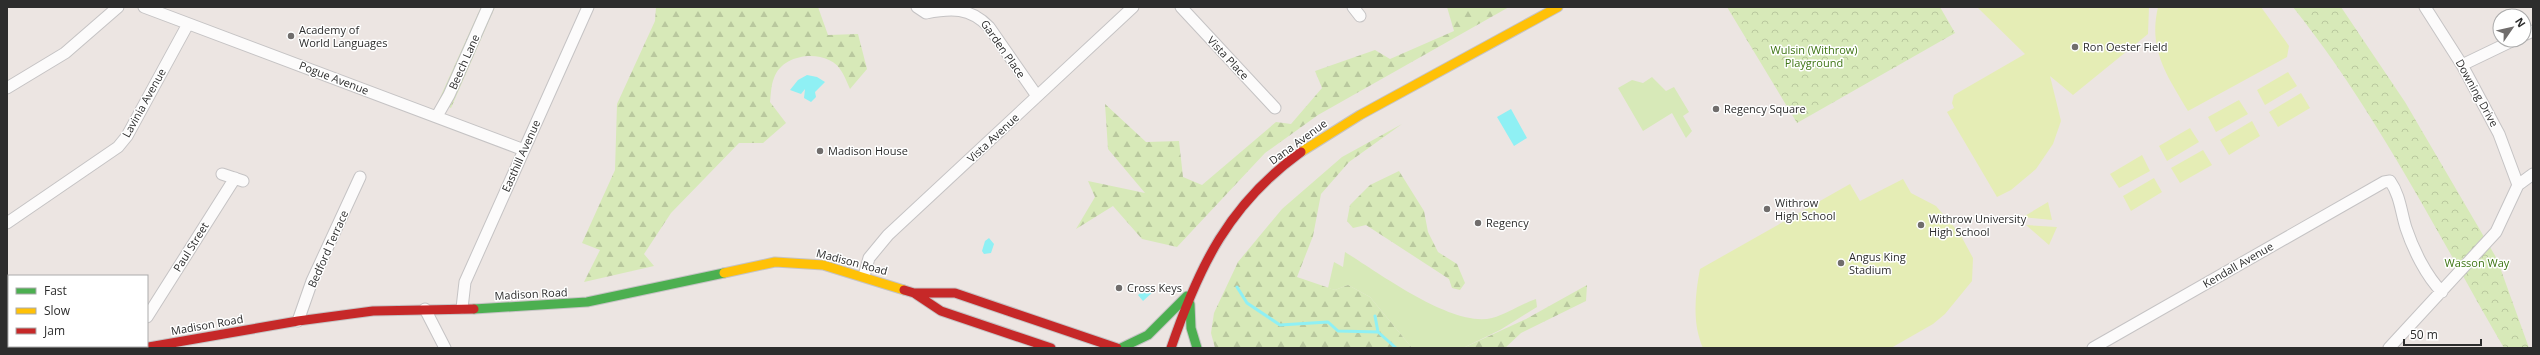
<svg xmlns="http://www.w3.org/2000/svg" width="2540" height="355" font-family="'Open Sans',sans-serif">
  <style>
    .grass { fill: #d7e9b8 }
    .forest { fill: url(#forest-firs) }
    .park { fill: url(#park-crowns) }
    .pitch { fill: #e5edb5 }
    .water { fill: #8ff0f4 }
    .lines { fill: none; stroke-linecap: round; stroke-linejoin: round }
    .stream { stroke: #8ff0f4; stroke-width: 3 }
    .street-casing { stroke: #c5c3c4; stroke-width: 13 }
    .fast-casing { stroke: #c5c3c4; stroke-width: 11 }
    .slow-casing { stroke: #c5c3c4; stroke-width: 11 }
    .jam-casing { stroke: #c5c3c4; stroke-width: 11 }
    .street { stroke: #fcfbfb; stroke-width: 11 }
    .fast { stroke: #4caf50; stroke-width: 9 }
    .slow { stroke: #ffc107; stroke-width: 9 }
    .jam { stroke: #c62828; stroke-width: 9 }
    .poi-dot { fill: #706d6c; stroke: #fff; stroke-width: 1.5 }
    .labels { text-anchor: middle; stroke-width: 3; stroke-linejoin: round; paint-order: stroke }
    .poi-label { font-size: 11px; fill: #2d2d2d; stroke: #fff; text-anchor: start }
    .street-label { font-size: 11px; fill: #2d2d2d; stroke: #fff }
    .park-label { font-size: 11px; fill: #3d7413; stroke: #fff }
  </style>
  <defs>
    <pattern id="forest-firs" width="22" height="20" patternUnits="userSpaceOnUse"><rect width="22" height="20" fill="#d7e9b8"/><path d="M5 1l3.5 6h-7zM16 11l3.5 6h-7z" fill="#b9c89e"/></pattern>
    <pattern id="park-crowns" width="20" height="18" patternUnits="userSpaceOnUse"><rect width="20" height="18" fill="#d7e9b8"/><path d="M2 6a3 3 0 1 1 6 0M12 15a3 3 0 1 1 6 0" fill="none" stroke="#b9c89e"/></pattern>
  </defs>
  <rect width="100%" height="100%" fill="#ece5e2"/>
  <path class="grass" d="M1652 77 1666 91 1674 87 1689 112 1683 116 1692 131 1686 138 1672 113 1643 131 1618 88 1632 80 1643 83Z
    M1345 252C1379 273 1453 328 1492 318 1507 314 1521 304 1536 299L1537 307 1500 330 1463 348H1412L1370 297 1348 285 1335 290 1328 288 1334 262 1343 267Z"/>
  <path class="forest" d="M656 7H818L828 35 858 34 867 69 850 89C845 78 841 65 829 60 811 51 781 57 774 78 771 85 771 94 770 102L786 123 763 143H739L671 213 644 254 654 266 584 282 600 250 582 243 615 170 617 104 655 21Z
    M1447 7H1509L1318 115 1265 153 1177 247 1142 239 1113 206 1076 229 1095 197 1088 181 1145 193 1108 149 1105 104 1146 142 1179 141 1183 177 1202 185 1276 122 1291 124 1322 88 1315 71 1375 50 1390 59 1454 31Z
    M1402 124 1349 162 1321 194 1313 236 1297 277 1335 290 1348 285 1370 297 1412 348H1215L1211 333 1214 313 1238 262 1282 209 1342 157Z
    M1399 171 1424 211 1428 232 1438 252 1457 264 1465 283 1460 290 1452 288 1449 279 1366 225 1353 228 1347 221 1350 205 1370 185Z
    M1587 285 1586 301 1521 333 1505 348H1463L1526 319Z"/>
  <path class="park" d="M481 7H495L451 108 438 102Z
    M1727 7H1940L1955 33 1797 123Z
    M2293 7H2341L2405 102 2497 259 2529 348H2504C2437 233 2376 111 2293 7Z"/>
  <path class="pitch" d="M1977 7H2149L2148 34 2073 95 2050 76 2061 121 2053 144 2036 169 2011 190 1997 197 1947 112 1954 108 1952 103 1954 95 2025 54Z
    M2158 7H2261L2289 46 2287 57 2188 111C2167 75 2148 50 2158 7Z
    M2288 72 2297 86 2265 105 2257 90Z
    M2301 93 2310 108 2278 127 2269 112Z
    M2239 100 2248 114 2216 132 2208 117Z
    M2252 121 2260 136 2229 155 2220 140Z
    M2190 128 2199 142 2167 161 2159 146Z
    M2203 150 2212 165 2180 183 2171 168Z
    M2142 155 2150 171 2119 188 2110 174Z
    M2154 178 2162 192 2131 211 2123 196Z
    M1903 179 1911 193 1936 206 1960 234 1973 258 1972 281 1945 314 1933 324 1891 348H1703C1692 323 1695 295 1700 269L1850 184 1860 201Z
    M2048 202 2052 220 2023 217Z
    M2026 225 2057 227 2049 245Z"/>
  <path class="water" d="M807 75 817 77 825 82 815 92 816 97 811 102 804 98 805 89 801 94 790 90 798 80Z
    M1511 109 1527 138 1514 146 1497 117Z
    M989 238 994 244 991 253 984 254 982 251 985 241Z
    M1149 286 1154 291 1143 301 1138 295Z"/>
  <g class="lines">
    <path class="stream" d="M1237 287 1247 303 1280 325 1328 322 1338 331 1378 332 1396 348
      M1375 316 1378 332"/>
    <defs>
      <path id="street" d="M144 7 524 150
        M917 7 926 13C951 8 970 7 989 27L1037 96
        M1181 7 1275 108
        M1353 7 1360 16
        M2425 7 2462 65 2499 134 2518 185
        M2524 35 2533 31
        M2462 65 2514 40
        M7 88 65 53 118 7
        M437 116 449 95 488 7
        M222 174 243 181
        M7 223 118 147 127 136 188 24
        M864 276 869 258 888 235 1133 7
        M462 308 465 282 588 7
        M425 309 445 348
        M147 317 235 178
        M298 321 312 281 360 177
        M127 348 128 346
        M2093 348 2384 182 2390 181C2400 195 2401 212 2406 228 2413 249 2426 276 2442 292
        M2389 348 2496 232 2518 185 2533 174"/>
      <path id="fast" d="M1190 304 1191 328 1197 348
        M474 309 587 302 724 273
        M1121 348 1148 335 1187 296"/>
      <path id="slow" d="M1301 152 1360 115 1558 7
        M724 273 775 262 823 265 904 290
        M7 327 9 328"/>
      <path id="jam" d="M904 290 914 293 941 311 1051 348
        M914 293H955L1117 348
        M65 346 76 348
        M143 348 298 321 373 311 474 309
        M1171 348C1199 266 1229 204 1301 152"/>
    </defs>
    <use href="#street" class="street-casing"/>
    <use href="#fast" class="fast-casing"/>
    <use href="#slow" class="slow-casing"/>
    <use href="#jam" class="jam-casing"/>
    <use href="#street" class="street"/>
    <use href="#fast" class="fast"/>
    <use href="#slow" class="slow"/>
    <use href="#jam" class="jam"/>
  </g>
  <g class="poi-dot">
    <circle cx="291" cy="36" r="4"/>
    <circle cx="2075" cy="47" r="4"/>
    <circle cx="1716" cy="109" r="4"/>
    <circle cx="820" cy="151" r="4"/>
    <circle cx="1767" cy="209" r="4"/>
    <circle cx="1478" cy="223" r="4"/>
    <circle cx="1921" cy="225" r="4"/>
    <circle cx="1841" cy="263" r="4"/>
    <circle cx="1119" cy="288" r="4"/>
  </g>
  <g class="labels">
    <g class="poi-label">
      <text x="299" y="34">Academy of<tspan x="299" dy="13">World Languages</tspan></text>
      <text x="2083" y="51">Ron Oester Field</text>
      <text x="1724" y="113">Regency Square</text>
      <text x="828" y="155">Madison House</text>
      <text x="1775" y="207">Withrow<tspan x="1775" dy="13">High School</tspan></text>
      <text x="1929" y="223">Withrow University<tspan x="1929" dy="13">High School</tspan></text>
      <text x="1486" y="227">Regency</text>
      <text x="1849" y="261">Angus King<tspan x="1849" dy="13">Stadium</tspan></text>
      <text x="1127" y="292">Cross Keys</text>
    </g>
    <g class="street-label">
      <text transform="translate(1003 49) rotate(55)" y="4">Garden Place</text>
      <text transform="translate(1228 58) rotate(47)" y="4">Vista Place</text>
      <text transform="translate(464 62) rotate(-66)" y="4">Beech Lane</text>
      <text transform="translate(334 78) rotate(21)" y="4">Pogue Avenue</text>
      <text transform="translate(2477 93) rotate(61)" y="4">Downing Drive</text>
      <text transform="translate(144 103) rotate(-61)" y="4">Lavinia Avenue</text>
      <text transform="translate(993 138) rotate(-43)" y="4">Vista Avenue</text>
      <text transform="translate(1298 142) rotate(-36)" y="4">Dana Avenue</text>
      <text transform="translate(521 156) rotate(-66)" y="4">Easthill Avenue</text>
      <text transform="translate(191 247) rotate(-58)" y="4">Paul Street</text>
      <text transform="translate(328 249) rotate(-66)" y="4">Bedford Terrace</text>
      <text transform="translate(852 262) rotate(15)" y="4">Madison Road</text>
      <text transform="translate(2238 265) rotate(-30)" y="4">Kendall Avenue</text>
      <text transform="translate(531 294) rotate(-3)" y="4">Madison Road</text>
      <text transform="translate(207 325) rotate(-10)" y="4">Madison Road</text>
    </g>
    <g class="park-label">
      <text x="1814" y="54">Wulsin (Withrow)<tspan x="1814" dy="13">Playground</tspan></text>
      <text x="2477" y="267">Wasson Way</text>
    </g>
  </g>
  <rect width="2540" height="355" fill="none" stroke="#2d2d2d" stroke-width="16"/>
  <rect x="8" y="275" width="140" height="72" fill="#ffffff" stroke="#ababab"/>
  <rect x="16" y="288" width="20" height="6" fill="#4caf50" stroke="#ababab"/>
  <text x="44" y="295" font-size="12" fill="#2d2d2d">Fast</text>
  <rect x="16" y="308" width="20" height="6" fill="#ffc107" stroke="#ababab"/>
  <text x="44" y="315" font-size="12" fill="#2d2d2d">Slow</text>
  <rect x="16" y="328" width="20" height="6" fill="#c62828" stroke="#ababab"/>
  <text x="44" y="335" font-size="12" fill="#2d2d2d">Jam</text>
  <g transform="translate(2512 28) rotate(56)"><circle r="19" fill="#ffffff" stroke="#ababab"/>
  <path d="M0-3L7 15L0 10L-7 15Z" fill="#706d6c"/>
  <text y="-6" font-size="11" font-weight="bold" text-anchor="middle" fill="#2d2d2d">N</text>
  </g>
  <path d="M2404 339v6h77v-6" fill="none" stroke="#2d2d2d" stroke-width="2"/>
  <text x="2410" y="339" font-size="12" fill="#2d2d2d" stroke="#ffffff" stroke-width="3" paint-order="stroke">50 m</text>
</svg>
